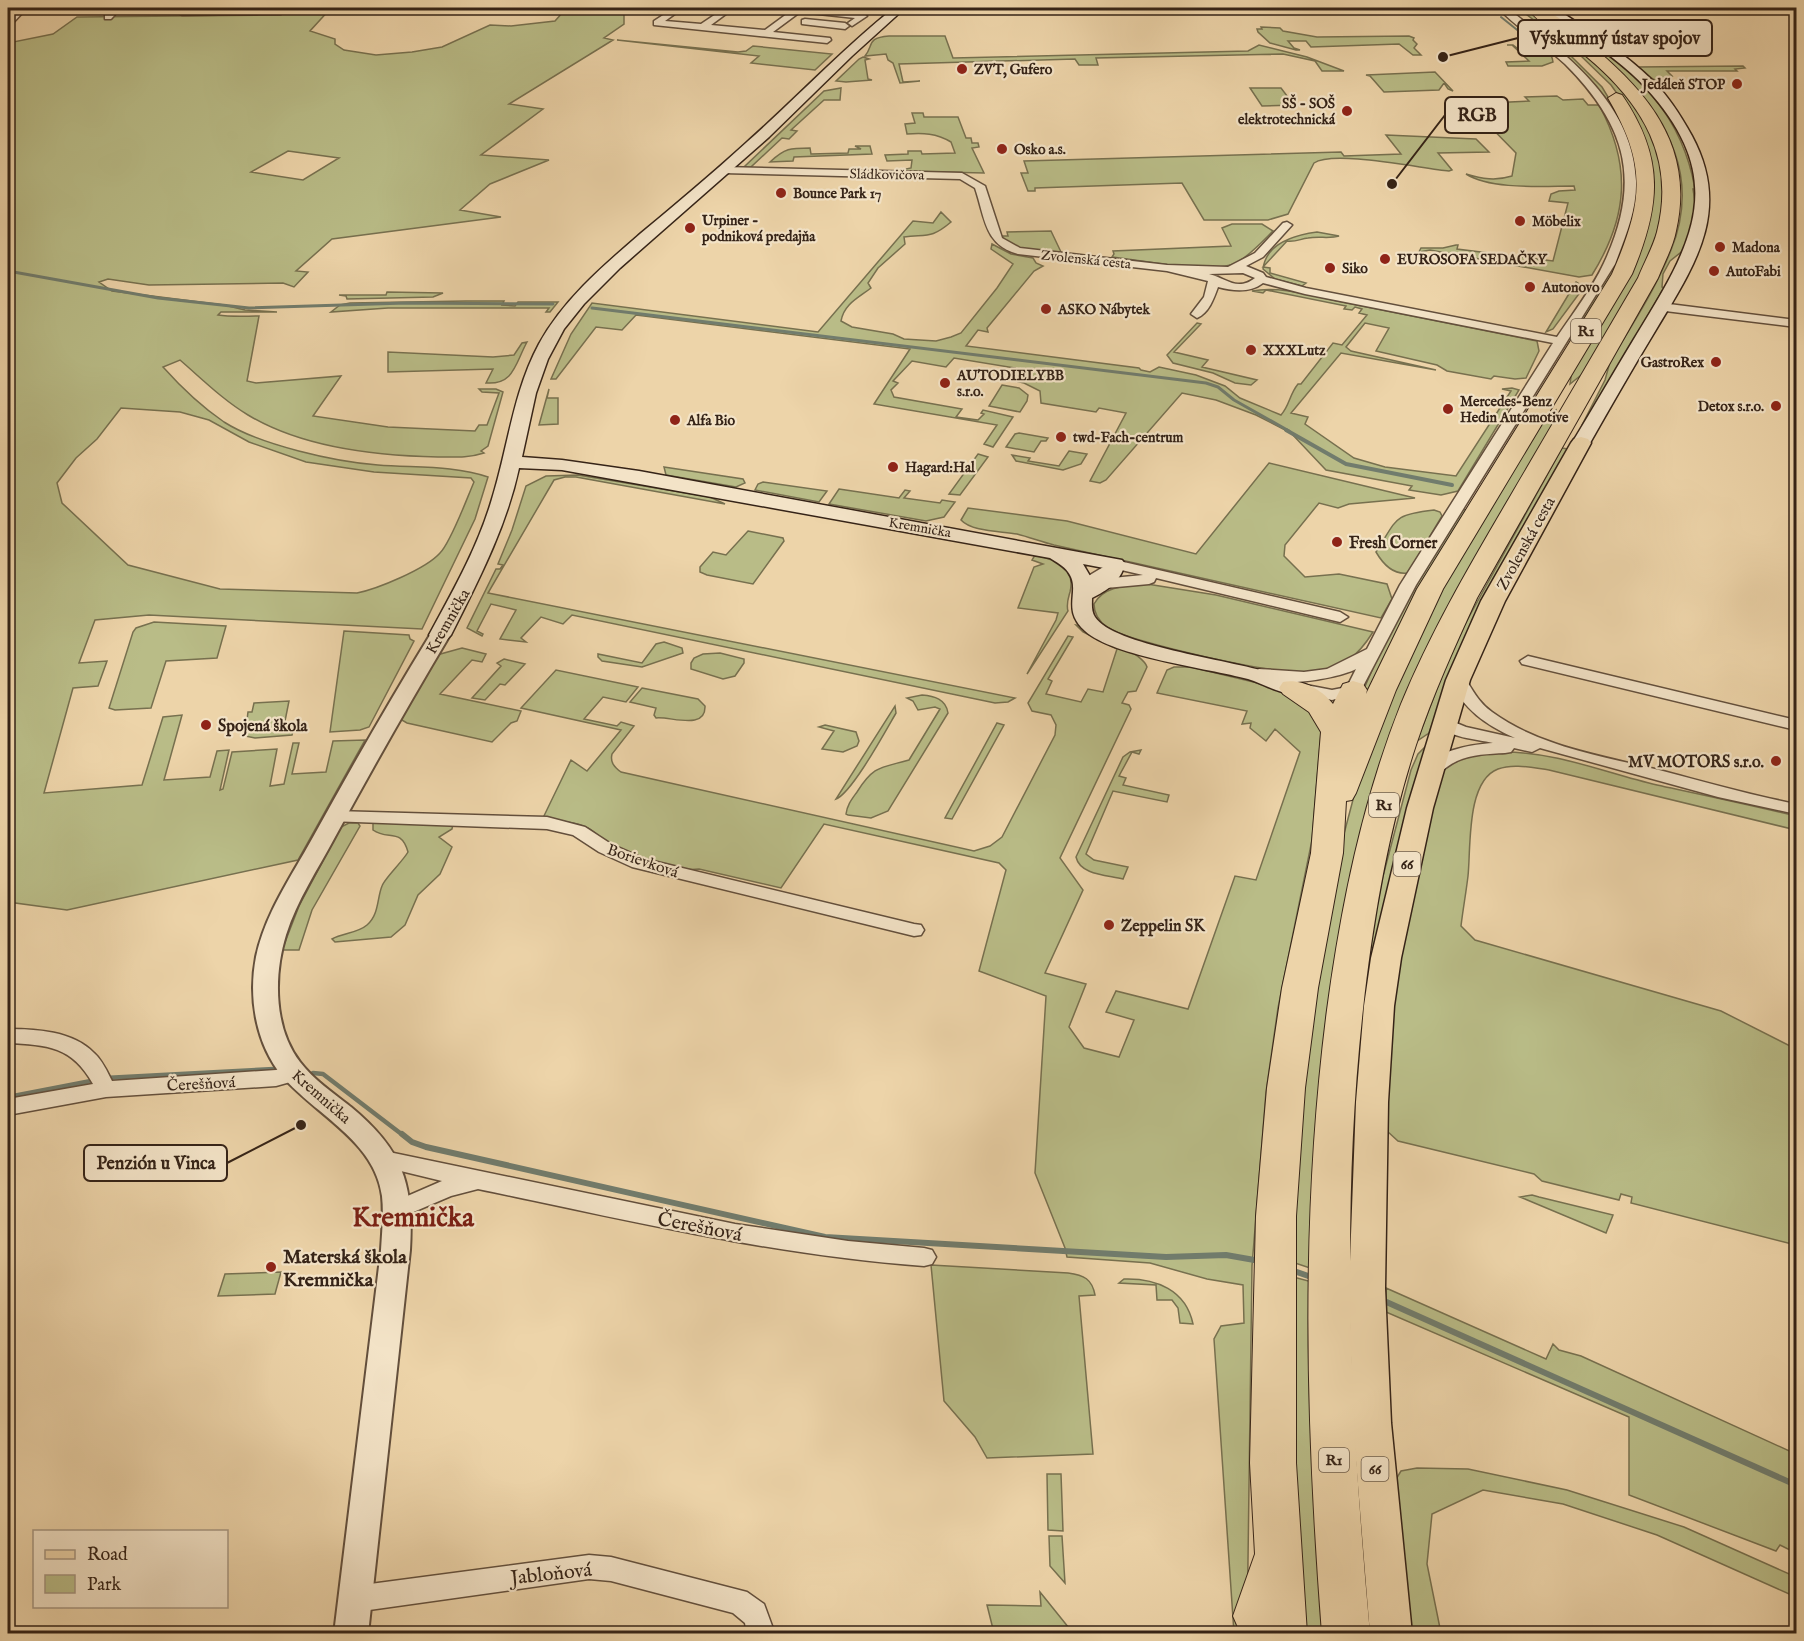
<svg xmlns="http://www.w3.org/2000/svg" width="1804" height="1641" font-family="'IM FELL English',serif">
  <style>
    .green { fill: #b9bc87; stroke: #77704f; stroke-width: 1.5; fill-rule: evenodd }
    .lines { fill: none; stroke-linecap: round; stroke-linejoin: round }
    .stream-far4 { stroke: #717c6d; stroke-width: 2 }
    .stream-far3 { stroke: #717c6d; stroke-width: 3 }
    .stream-far2 { stroke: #717c6d; stroke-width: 4 }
    .stream-far1 { stroke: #717c6d; stroke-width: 4.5 }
    .stream { stroke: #717c6d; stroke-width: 6 }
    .minor-casing { stroke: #634f3c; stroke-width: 3 }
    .tertiary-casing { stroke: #634f3c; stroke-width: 4 }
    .secondary-casing { stroke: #352317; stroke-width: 3 }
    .primary-casing { stroke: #352317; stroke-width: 3 }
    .motorway-casing { stroke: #352317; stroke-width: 2 }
    .minor { fill: #f3e3c7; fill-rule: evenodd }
    .tertiary { fill: #f3e3c7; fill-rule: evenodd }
    .secondary { fill: #f3e3c7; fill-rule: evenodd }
    .primary { fill: #edd4a9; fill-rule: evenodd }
    .motorway { fill: #edd4a9; fill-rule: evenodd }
    .poi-dot { fill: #8f2418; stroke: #f3e3c7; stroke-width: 2 }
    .labels { text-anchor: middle; stroke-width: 4.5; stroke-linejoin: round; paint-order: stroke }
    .far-poi-label { font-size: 14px; font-weight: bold; fill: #352317; stroke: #f3e3c7; text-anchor: start }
    .far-street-label { font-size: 14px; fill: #352317; stroke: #f3e3c7 }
    .shield { fill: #f3e3c7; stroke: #6e5d4c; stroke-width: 1.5 }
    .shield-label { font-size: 15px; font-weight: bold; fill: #352317 }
    .poi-label { font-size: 16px; font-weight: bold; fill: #352317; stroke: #f3e3c7; text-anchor: start }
    .street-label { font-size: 16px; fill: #352317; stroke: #f3e3c7 }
    .near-street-label { font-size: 20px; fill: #352317; stroke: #f3e3c7 }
    .near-poi-label { font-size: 20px; font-weight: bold; fill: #352317; stroke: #f3e3c7; text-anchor: start }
    .near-district-label { font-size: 27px; font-weight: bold; fill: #7a1f14; stroke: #f3e3c7 }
    .leader { fill: none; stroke: #352317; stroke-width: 2 }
    .callout-dot { fill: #352317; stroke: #f3e3c7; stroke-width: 2 }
    .callout { fill: #f3e3c7; stroke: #352317; stroke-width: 2 }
    .callout-label { font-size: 18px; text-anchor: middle; font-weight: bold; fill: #352317 }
  </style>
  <rect width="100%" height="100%" fill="#edd4a9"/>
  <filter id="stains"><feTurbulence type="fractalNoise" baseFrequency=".00333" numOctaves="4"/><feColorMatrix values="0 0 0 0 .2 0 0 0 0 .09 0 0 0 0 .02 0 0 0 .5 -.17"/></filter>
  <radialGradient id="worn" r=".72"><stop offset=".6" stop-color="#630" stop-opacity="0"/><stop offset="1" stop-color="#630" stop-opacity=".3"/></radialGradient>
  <path class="green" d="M285 8H381H331L310 31 335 39V44L344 50 376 55 412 52 442 47 490 25 511 26 555 21 563 12 555 8H676L667 14 624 12V24L604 38 613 40 509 104 543 109 481 155 549 160 490 184 460 210 501 217 332 239 296 271 308 272 294 287 283 283 149 285 108 279 99 282 112 291 224 305 245 310 277 312H221L218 315C231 317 245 316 259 316L247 381 256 383 341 376 313 416 388 427 475 431 479 425H487L499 393 482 392 479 389H496L503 392 488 446 481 451 484 453C469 458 454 457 438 457 377 456 301 447 248 415 223 400 202 379 180 360L163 367C180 386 202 407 224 422 260 445 336 462 378 465 414 468 454 465 488 477L475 519 422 629 149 615 95 620 79 663 107 661 98 686 73 688 44 793 142 785 163 717 182 715 164 780 210 777 217 751 229 750 220 790 223 789 232 752 277 749 270 786 284 784 293 743H299L292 774 326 772 333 741 365 740 298 860 67 910 8 902V852L12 837 8 838V43L53 34 77 17 281 15ZM288 151 339 158 303 180 251 172ZM121 408 180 412 209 420 249 442 306 462 374 472 471 478 474 482C467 498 451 542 440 553 426 569 377 589 357 593L220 589 128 565 62 503 57 483 76 458 97 439Z
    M1506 8 1571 56 1602 87 1629 132 1641 181 1626 248 1601 296 1558 354C1580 319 1605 285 1622 248 1672 135 1586 69 1506 8Z
    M1518 8H1528L1563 33 1613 76 1652 131 1667 187 1652 255 1585 372 1570 384 1572 370 1650 219 1653 186 1621 99 1611 85 1581 56Z
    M1540 8C1553 10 1568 24 1579 32 1638 74 1682 114 1695 189H1693L1696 209 1685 249 1670 261 1663 274 1662 287 1664 288 1583 426 1582 425 1605 380 1610 362C1631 326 1656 289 1671 250 1716 140 1618 65 1540 8Z
    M1261 27 1280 28 1283 31 1317 37 1409 36 1414 38 1413 40 1417 44 1414 48 1421 55H1413L1399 44 1311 47 1306 41H1288L1294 48 1300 50H1296L1270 43 1258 32 1257 29H1262Z
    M889 36H945L953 58 1248 51 1259 45 1307 57 1344 71H1322L1315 61 1283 54 1096 58 1098 65H1079L1075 59 899 64 903 82 920 81 900 83 893 63 888 60 886 54 865 56C874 45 866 38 889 36Z
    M1530 37C1540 40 1552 52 1553 62L1542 66H1508L1506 62 1529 61 1512 45H1507H1513L1517 48 1536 47 1526 38H1521Z
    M617 40 738 52 746 51 753 46 832 54 815 70 751 63 759 56Z
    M863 57 869 59 865 60 868 79 872 80 846 82 836 81 859 59Z
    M1743 66 1745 68 1735 69 1737 71H1667L1672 76 1665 77 1672 84C1656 84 1650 77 1638 67Z
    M1435 72 1453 91 1448 89 1444 83 1439 90 1384 92 1370 76 1366 75Z
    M841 88 840 100H824L791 130 797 131 789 139 782 138 751 167 754 168 744 167 824 91Z
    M1250 88H1281L1294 105 1262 106Z
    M1557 96 1563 100 1583 99 1588 105H1599C1632 166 1628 217 1592 275L1579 277 1430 250 1419 252 1421 248H1443L1456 245H1458L1457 249 1553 261 1568 203 1549 201 1551 194 1559 191 1575 190 1574 186C1543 186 1491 190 1466 174 1482 179 1496 181 1512 176L1516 153 1468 104 1529 101 1525 97Z
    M912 113H923L924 117H958L966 138H971L972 143H978L979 147 972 148 984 173 897 171 911 168 912 160 887 161 885 155 908 154V151H921L922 154 955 153 951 142C936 133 923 133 907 134L905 124 915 123Z
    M1386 135 1476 139 1489 152 1438 153 1452 170 1449 171C1419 168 1333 150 1314 163L1288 214 1268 220H1204L1182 183 1035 188V191H1028L1021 173H1028L1024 161 1341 152 1344 156 1401 154Z
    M855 146H870L872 154 794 157 793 161 770 162C785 148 790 148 810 148L811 154 848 153 849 149H861Z
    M941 212 951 222C931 239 927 234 904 237L905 244 878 268 868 283 871 288C858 298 844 304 841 321L852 327 893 334 904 339 936 341 951 337 961 333 997 288 1013 264 991 249 992 244 1011 254 1033 258 1036 263 1043 266 1034 271 987 328 988 332 978 330 966 346 1139 368 1141 370 1150 372 1159 367 1196 375 1225 386 1240 398 1281 415C1290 405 1289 395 1298 384H1301L1333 343 1342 345 1367 315 1359 313 1362 309 1355 307 1352 310 1344 309 1346 306 1266 290 1263 293 1252 291C1282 285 1318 298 1347 303 1410 316 1474 328 1537 341L1539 351 1526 378 1515 379 1494 376 1491 379 1447 371 1437 365 1376 351 1389 328 1365 323 1346 347 1351 351 1436 370 1341 353 1291 413 1308 417 1305 424 1354 458 1385 467 1456 476 1511 391 1502 389 1512 388 1519 390 1458 491 1441 495 1409 490 1412 486 1326 470 1291 433 1256 415 1216 400 1182 393 1106 480 1100 483 1090 481 1126 413 1099 408 1096 412 1041 403 1040 391 1024 383 1007 379 1015 368 954 358 946 367 912 361 893 381 898 383 891 390 894 397 962 409 956 417 978 420 984 414 981 413 983 410 1013 417 993 447 984 444 997 425 874 404 910 349 636 315 622 330 596 327 556 379H551L571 334 592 303 818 332 913 221 933 223Z
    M1232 224H1262L1273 231C1262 242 1251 254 1238 262 1213 276 1142 260 1112 257L1114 254 1113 251 1231 246 1222 228Z
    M1051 231 1061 252C1044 253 1011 252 1002 236H1008L1007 232Z
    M1317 232 1339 236C1330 239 1319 236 1308 238 1300 239 1296 242 1287 241L1263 267 1270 268V273L1306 283 1302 286 1275 279 1263 269C1266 243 1295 235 1317 232Z
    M1576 282 1584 287 1553 329 1546 332Z
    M387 292 443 293 433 297 347 299 346 296 339 295H386Z
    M466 301H504L502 305 515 306 518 302H558L550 312H546L549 308H388L331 312 340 305 350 303Z
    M1197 323 1201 324 1174 352 1208 360 1202 367 1257 380 1251 385 1235 383 1213 373 1173 363 1167 355Z
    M527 342C515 364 514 385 486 383L493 369 388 372V352L493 357 514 355 522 343Z
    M1002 385 1019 388 1028 395 1027 401 1020 412 989 406Z
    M549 389 547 398H558V424L539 425Z
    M1556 410 1555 422 1408 695 1316 1270 1286 1260 1290 1190 1331 883 1359 777 1415 635 1542 420Z
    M1019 433 1048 438 1046 441H1041L1034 452 1006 447 1015 434Z
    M1562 448 1568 449 1499 571 1461 646 1429 733 1417 741 1454 644Z
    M1069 451 1087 454 1081 464 1063 470 1016 461 1012 455 1030 458 1028 461 1059 466Z
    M978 454 988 457 960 495 949 494Z
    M1269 463 1415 498 1349 504 1338 508 1319 503 1285 545 1284 556 1305 577 1339 574 1387 584 1392 599 1381 618 1054 545C1042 542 1029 537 1017 534 1001 531 972 532 961 520L968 508 1067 521 1196 554Z
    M664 467 743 479 745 483 736 487 666 475Z
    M578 475 710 497 725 504 576 477H565L554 480 488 593 1015 698 1008 702 995 703 572 615 563 624 541 617 521 638 526 642 500 639 516 610 491 604 477 631 483 634 482 636 467 628 496 569H500L503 565 498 564 512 530 526 486 546 476Z
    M763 482 827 491 819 502 755 490 758 484Z
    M839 489 899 498 905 490 910 491 904 498 940 503 942 500 955 502 944 517 926 521 829 504Z
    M1462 509 1467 510 1361 713 1363 691 1383 645 1417 582Z
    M1434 510 1440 512 1442 516 1408 573C1394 575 1383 564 1376 552 1398 518 1392 515 1434 510Z
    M748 531 783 538 784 541 753 584 707 575 700 572V567L713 552 726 555Z
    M1035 555C1056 560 1076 566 1070 592 1068 599 1066 604 1068 611L1027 674 1056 620 1058 613 1018 608 1034 567 1043 564 1032 560Z
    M1147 584 1216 595 1373 632C1358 656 1341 671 1311 674 1284 676 1126 642 1107 627 1100 622 1094 614 1094 604 1104 585 1128 586 1147 584Z
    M154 622 226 626 217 658 166 661 151 708 115 710 109 708 133 632 136 628Z
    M1076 625C1091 627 1144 655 1147 667L1136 691 1128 692 1122 703 1129 705 1131 709 1060 858 1083 890 1045 973 1086 984 1069 1027 1084 1048 1119 1057 1134 1020 1106 1012 1116 991 1188 1009 1235 876 1256 880 1300 752 1275 729 1266 741 1250 728 1251 723 1242 724 1247 711 1157 693 1167 670 1174 667H1191L1278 688 1322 720 1312 840 1278 1008 1266 1092 1252 1266 1247 1633H1234L1214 1339 1221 1326 1244 1323 1243 1285 1207 1279 1150 1263 1067 1257 1065 1248 1035 1173 1046 996 979 971 1006 870 999 863 824 824 781 888 699 869C677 872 629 858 610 845 602 840 596 832 588 828 574 821 557 821 542 820L571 760 587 771 621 730 521 708 556 670 638 687 626 702 603 697 584 719 617 726 621 722 634 726 612 754C610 762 614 767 621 772L974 851 990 846 1002 837 1055 735 1056 725 1051 715 1032 711 1028 703 1068 636 1073 637 1048 679 1052 681 1046 694 1081 702 1088 689 1103 692 1117 649 1083 632Z
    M344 631 409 635 410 639 414 641 369 727 360 730 330 732Z
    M664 642 682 648 683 653 642 667 602 661 598 657V654L642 663 656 644Z
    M462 648 486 654 482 662 472 660 440 694 521 711 517 721 511 723 492 742 407 723 400 719 437 655Z
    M720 653 744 659V663L735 676 723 679 691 669V663L694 658 703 654Z
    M504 659 525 664 505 685 500 684 485 700 472 698 501 666 497 663Z
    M642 688 698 699 705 706C706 731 670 716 656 718L654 715 656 708 630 702Z
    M922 695C934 696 946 699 948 713L888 811 871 818 848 815 846 814C847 805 852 799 857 792 874 765 881 768 909 760L940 709 935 707 918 710 913 701 907 698Z
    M289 701 283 731H293L292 735 255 738 245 736 248 712H252L254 703Z
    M895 706 896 713C886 730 852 793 836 799Z
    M997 723 1004 725 952 819 945 818Z
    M825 725 856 732 859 741 857 746 843 752 822 749 834 731 819 727Z
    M1426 746 1392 882 1378 1633H1367L1345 1279 1348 1167 1364 975 1382 880 1411 770 1418 754Z
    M1141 750 1139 754 1132 752 1119 776 1126 778 1123 785 1169 795 1167 802 1113 791 1086 854 1094 860 1128 867 1123 879C1107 875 1080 875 1076 857L1123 757 1130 752Z
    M1504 752C1558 752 1605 773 1657 785 1703 795 1750 805 1796 816V830L1549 770C1533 768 1514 763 1498 769 1466 781 1471 848 1468 876 1466 893 1463 909 1461 926L1475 940 1721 1011 1796 1049V1245L1631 1203 1632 1197 1621 1194 1619 1200 1542 1181 1534 1174 1398 1141 1387 1131V1049L1412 885 1442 771C1457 754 1483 754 1504 752Z
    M349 823H358L360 826 312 910 299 950H282L299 906 341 827Z
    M373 823 453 824 452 829 439 837 452 847 440 874 418 895 405 925 391 937 335 942 332 939C343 933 358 933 367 925 379 915 377 898 382 886 384 879 403 861 408 852 401 827 388 841 373 830Z
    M1532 1195 1539 1197 1613 1215 1606 1233 1520 1197Z
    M931 1265 1068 1273C1084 1275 1092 1279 1095 1295L1079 1296 1093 1454 987 1458 975 1437 944 1401Z
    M281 1272 275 1294 218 1296 225 1274Z
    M1286 1275 1316 1283 1330 1633H1298Z
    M1124 1279C1156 1278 1186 1290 1193 1324L1180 1323 1178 1308 1172 1300H1157L1156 1285 1119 1283Z
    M1386 1288 1546 1359 1553 1344 1559 1350 1581 1356 1796 1454V1553L1780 1545 1776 1551 1629 1495V1417L1386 1312Z
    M1417 1468 1468 1469 1567 1490 1684 1527 1796 1577V1597L1657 1535 1563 1504 1483 1490 1432 1514 1427 1564 1441 1633H1404L1393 1484 1401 1471Z
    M1047 1474H1061L1063 1531 1048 1530Z
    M1049 1536H1062L1065 1583 1050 1566Z
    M1040 1592 1073 1633H994L987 1605 1041 1606Z"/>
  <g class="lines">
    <path class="stream-far4" d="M1489 8 1493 11
      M1501 17 1521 33"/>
    <path class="stream-far3" d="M8 271 158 298 249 308 406 303 553 304
      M592 308 1206 383 1218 387 1234 400 1289 431"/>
    <path class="stream-far2" d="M1286 430 1346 464 1452 485"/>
    <path class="stream-far1" d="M313 1073 323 1074 404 1136
      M105 1078 274 1069
      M8 1097 96 1080"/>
    <path class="stream" d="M402 1134 412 1142 426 1147 825 1237 1166 1257 1226 1255 1260 1261
      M1291 1270 1314 1278
      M1382 1300 1796 1485"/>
    <defs>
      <path id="minor" d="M19 8H27L11 25H8V19Z
        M113 8H121L111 19H105V15Z
        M256 8H264L257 14 182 15 178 13 182 11 255 10Z
        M674 8H683L665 21 701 24 725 8H734L711 25 765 30 795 8 863 14 867 16 852 26 848 23 855 18 800 12 773 32 830 38 831 40 827 43 654 25V21Z
        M1498 8H1507C1563 52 1633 102 1636 181 1637 210 1625 237 1615 264L1416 585 1361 690 1359 693 1332 700 1295 692 1293 689 1301 684 1332 690 1347 687 1356 669C1338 679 1265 691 1251 674L1259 669 1304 672 1327 669 1367 649 1400 585 1553 343 1305 294 1263 283C1250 293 1233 291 1218 287 1214 298 1209 313 1197 318L1191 314 1204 297 1208 281 1167 271 1018 254C984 245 985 217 975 188L960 179 723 173 718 170 723 167 962 173 985 186 1002 238 1020 248 1167 265 1228 267 1255 253 1283 223 1287 222 1292 225 1263 257 1246 266 1263 273 1266 277 1306 288 1557 337C1573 313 1592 289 1604 263 1642 181 1627 126 1565 64 1544 44 1518 29 1498 8ZM1243 273 1255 278C1237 292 1226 278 1209 274Z
        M805 19 845 23 849 26 845 29 802 24V20Z
        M1661 303 1796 320V327L1657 310 1655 307Z
        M1115 560 1340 612 1348 617 1340 622 1156 578 1154 582 1149 584 1106 588 1101 586 1100 581 1090 587H1080L1077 584 1080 581ZM1117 569 1143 575 1102 579Z
        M1528 656 1796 720V730L1522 664 1520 661Z
        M1458 675 1464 677C1473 690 1478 702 1492 712 1540 747 1603 756 1659 770 1705 782 1750 795 1796 804V814L1718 797 1540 748 1532 752 1514 748 1511 752 1505 753C1489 754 1472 754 1457 761 1445 766 1437 779 1423 776L1420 772C1437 750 1468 745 1493 743 1476 739 1448 738 1436 723L1438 719 1444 718 1466 727 1515 738C1486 725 1463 709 1450 680Z
        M335 811 547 817 585 827 611 844 645 859 914 924 921 925 924 930 921 935 914 936 632 867 599 852 573 835 547 829 329 821 326 817 329 813Z
        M8 1029C36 1029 73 1031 94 1053 102 1060 107 1071 112 1081L276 1070 294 1066 301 1069 305 1074 301 1079 276 1086 106 1097 8 1115V1099L93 1084C72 1046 47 1045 8 1043Z
        M384 1151 735 1224 848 1241 924 1248 932 1250 936 1257 932 1264 924 1266C773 1255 626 1220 478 1189L451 1196 397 1219 389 1216 386 1210 389 1204 442 1181 376 1165 373 1159 376 1153Z
        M589 1555 611 1557 747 1592 764 1604 775 1634H747L745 1623 733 1613 611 1581 589 1579 355 1612 345 1608 341 1599 345 1590 355 1586Z"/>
      <path id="tertiary" d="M440 629 447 631 450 635C410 702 372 769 335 837 318 869 297 900 286 935 274 974 273 1027 300 1062 314 1080 333 1093 351 1107 403 1150 414 1184 410 1250L368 1634H334L381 1250C382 1233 384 1214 382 1196 375 1141 316 1115 283 1077 256 1045 248 998 256 957 265 914 291 877 312 839 350 770 389 702 430 635L433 631Z"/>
      <path id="secondary" d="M894 8H905L852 56 769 137 620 268 584 304 564 329 548 359 536 393 522 457 562 460 639 471 1122 560 1125 564C1120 582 1108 590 1092 598 1092 604 1091 611 1095 617 1114 647 1242 661 1280 676 1288 679 1299 681 1304 688L1301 693C1283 697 1265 684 1248 679 1207 668 1114 657 1085 631 1060 609 1082 590 1068 572 1064 566 1056 562 1050 558L562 470 519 468C506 528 478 581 451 635L447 639 440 641 433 639 429 635C453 591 478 547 492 499 508 448 513 392 539 344 563 300 603 266 640 234 676 204 712 174 747 142 797 98 842 49 894 8ZM1083 564 1104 568 1093 581Z
        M1543 8H1555C1588 30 1624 52 1653 81 1669 97 1681 116 1692 136 1733 212 1693 268 1654 333 1632 369 1611 406 1590 443L1587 447H1575L1572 443C1594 407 1615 370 1637 334 1693 243 1730 180 1646 88 1627 67 1603 50 1579 34 1567 26 1552 19 1543 8Z"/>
      <path id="primary" d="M1581 437 1588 439 1591 443 1505 601 1470 680 1433 808 1401 958 1394 1006 1388 1102 1385 1288 1391 1423 1412 1634H1370L1353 1423 1349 1288 1356 1102 1364 1006 1371 958 1407 808 1446 680 1481 601 1571 443 1574 439Z"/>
      <path id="motorway" d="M1527 8C1550 5 1571 28 1588 43 1649 92 1695 148 1676 231 1673 247 1664 263 1658 278L1477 598C1455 646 1433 694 1416 745 1388 830 1373 920 1363 1009 1340 1217 1351 1425 1370 1634H1322C1306 1426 1300 1218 1327 1010 1341 906 1362 802 1401 704 1431 631 1471 563 1511 495 1553 423 1596 350 1638 278 1644 263 1653 247 1657 232 1676 158 1642 103 1587 57 1570 43 1539 24 1527 8Z
        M1616 93 1622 95C1665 158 1661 205 1632 274L1443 589 1396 690 1356 793 1352 800 1346 801 1343 853 1318 988 1305 1088 1296 1216V1463L1307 1634H1244L1240 1632 1233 1616 1255 1554 1250 1463 1256 1216 1267 1088 1282 988 1311 853 1321 732 1309 712 1283 694 1279 688 1283 682C1300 678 1322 689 1333 704L1343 684 1353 681 1363 684 1367 690 1366 694 1417 589 1612 274C1643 203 1648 166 1608 98Z"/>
    </defs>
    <use href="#minor" class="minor-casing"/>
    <use href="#tertiary" class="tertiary-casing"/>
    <use href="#secondary" class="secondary-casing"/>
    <use href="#primary" class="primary-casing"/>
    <use href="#motorway" class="motorway-casing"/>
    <use href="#minor" class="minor"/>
    <use href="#tertiary" class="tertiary"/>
    <use href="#secondary" class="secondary"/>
    <use href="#primary" class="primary"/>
    <use href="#motorway" class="motorway"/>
  </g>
  <g class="poi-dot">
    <circle cx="962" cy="69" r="6"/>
    <circle cx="1737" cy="84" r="6"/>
    <circle cx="1347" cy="111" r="6"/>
    <circle cx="1002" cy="149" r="6"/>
    <circle cx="781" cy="193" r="6"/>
    <circle cx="1520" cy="221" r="6"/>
    <circle cx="690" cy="228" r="6"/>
    <circle cx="1720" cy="247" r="6"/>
    <circle cx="1385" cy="259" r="6"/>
    <circle cx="1330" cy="268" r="6"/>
    <circle cx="1714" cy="271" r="6"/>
    <circle cx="1530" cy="287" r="6"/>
    <circle cx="1046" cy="309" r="6"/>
    <circle cx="1251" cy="350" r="6"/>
    <circle cx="1716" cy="362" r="6"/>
    <circle cx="945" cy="383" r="6"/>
    <circle cx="1776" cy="406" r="6"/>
    <circle cx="1448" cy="409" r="6"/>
    <circle cx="675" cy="420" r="6"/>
    <circle cx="1061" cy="437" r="6"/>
    <circle cx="893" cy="467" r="6"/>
    <circle cx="1337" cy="542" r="6"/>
    <circle cx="206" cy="725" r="6"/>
    <circle cx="1776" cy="761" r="6"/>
    <circle cx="1109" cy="925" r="6"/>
    <circle cx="271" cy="1267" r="6"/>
  </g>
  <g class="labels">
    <g class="far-poi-label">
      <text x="974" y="74">ZVT, Gufero</text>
      <text x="1725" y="89" text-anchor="end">Jedáleň STOP</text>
      <text x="1335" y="108" text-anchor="end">SŠ - SOŠ<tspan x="1335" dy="16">elektrotechnická</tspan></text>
      <text x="1014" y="154">Osko a.s.</text>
      <text x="793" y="198">Bounce Park 17</text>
      <text x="702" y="225">Urpiner -<tspan x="702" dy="16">podniková predajňa</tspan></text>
      <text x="1532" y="226">Möbelix</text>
      <text x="1732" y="252">Madona</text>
      <text x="1397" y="264">EUROSOFA SEDAČKY</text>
      <text x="1342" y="273">Siko</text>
      <text x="1726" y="276">AutoFabi</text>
      <text x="1542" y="292">Autonovo</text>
      <text x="1058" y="314">ASKO Nábytek</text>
      <text x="1263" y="355">XXXLutz</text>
      <text x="1704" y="367" text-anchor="end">GastroRex</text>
      <text x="957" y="380">AUTODIELYBB<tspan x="957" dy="16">s.r.o.</tspan></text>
      <text x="1460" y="406">Mercedes-Benz<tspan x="1460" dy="16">Hedin Automotive</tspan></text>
      <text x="1764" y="411" text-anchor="end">Detox s.r.o.</text>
      <text x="687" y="425">Alfa Bio</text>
      <text x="1073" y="442">twd-Fach-centrum</text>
      <text x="905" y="472">Hagard:Hal</text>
    </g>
    <g class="far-street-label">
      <text transform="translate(887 174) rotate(1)" y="5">Sládkovičova</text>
      <text transform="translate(1086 259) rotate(6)" y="5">Zvolenská cesta</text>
      <text transform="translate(920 527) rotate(10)" y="5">Kremnička</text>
    </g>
    <g class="shield">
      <rect x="1571" y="319" width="30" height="24" rx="4.5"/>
      <rect x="1369" y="793" width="30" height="24" rx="4.5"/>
      <rect x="1393.5" y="852" width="27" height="24" rx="4.5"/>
      <rect x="1319" y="1448" width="30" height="24" rx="4.5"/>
      <rect x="1361.5" y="1457" width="27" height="24" rx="4.5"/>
    </g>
    <g class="shield-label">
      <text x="1586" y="336">R1</text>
      <text x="1384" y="810">R1</text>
      <text x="1407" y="869">66</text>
      <text x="1334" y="1465">R1</text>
      <text x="1375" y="1474">66</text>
    </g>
    <g class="poi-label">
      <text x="1349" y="548">Fresh Corner</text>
      <text x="218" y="731">Spojená škola</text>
      <text x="1764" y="767" text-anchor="end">MV MOTORS s.r.o.</text>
      <text x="1121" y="931">Zeppelin SK</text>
    </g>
    <g class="street-label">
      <text transform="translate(1525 543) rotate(-61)" y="6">Zvolenská cesta</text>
      <text transform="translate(447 621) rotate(-60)" y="6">Kremnička</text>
      <text transform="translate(643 860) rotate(19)" y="6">Borievková</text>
      <text transform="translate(201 1083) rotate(-3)" y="6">Čerešňová</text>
      <text transform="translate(322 1096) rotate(41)" y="6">Kremnička</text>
    </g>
    <g class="near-street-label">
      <text transform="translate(700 1226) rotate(11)" y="7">Čerešňová</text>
      <text transform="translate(551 1573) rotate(-6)" y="7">Jabloňová</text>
    </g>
    <g class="near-poi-label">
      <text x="283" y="1263">Materská škola<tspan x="283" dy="23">Kremnička</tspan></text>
    </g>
    <g class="near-district-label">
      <text x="413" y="1226">Kremnička</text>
    </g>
  </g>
  <path class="leader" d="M1443 57L1518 38M1392 184L1445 115M301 1125L227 1163"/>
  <g class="callout-dot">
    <circle cx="1443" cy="57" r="6"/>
    <circle cx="1392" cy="184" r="6"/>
    <circle cx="301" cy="1125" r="6"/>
  </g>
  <g class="callout">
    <rect x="1518" y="20" width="194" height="36" rx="6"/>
    <rect x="1445" y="97" width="63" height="36" rx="6"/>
    <rect x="84" y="1145" width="143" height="36" rx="6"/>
  </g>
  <g class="callout-label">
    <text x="1615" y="44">Výskumný ústav spojov</text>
    <text x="1477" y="121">RGB</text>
    <text x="156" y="1169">Penzión u Vinca</text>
  </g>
  <rect width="1804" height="1641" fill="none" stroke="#edd4a9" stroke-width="30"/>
  <rect x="9" y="9" width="1786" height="1623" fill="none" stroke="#352317" stroke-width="3"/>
  <rect x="15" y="15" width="1774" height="1611" fill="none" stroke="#352317" stroke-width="1.5"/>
  <rect x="33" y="1530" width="195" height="78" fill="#f3e3c7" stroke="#a79681" stroke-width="1.5"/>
  <rect x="45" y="1550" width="30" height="9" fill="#edd4a9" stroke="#a79681" stroke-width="1.5"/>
  <text x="87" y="1560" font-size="18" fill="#352317">Road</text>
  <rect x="45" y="1575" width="30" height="18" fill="#b9bc87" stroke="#a79681" stroke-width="1.5"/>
  <text x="87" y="1590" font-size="18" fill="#352317">Park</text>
  <rect width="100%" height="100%" filter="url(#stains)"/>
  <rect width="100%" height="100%" fill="url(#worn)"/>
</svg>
